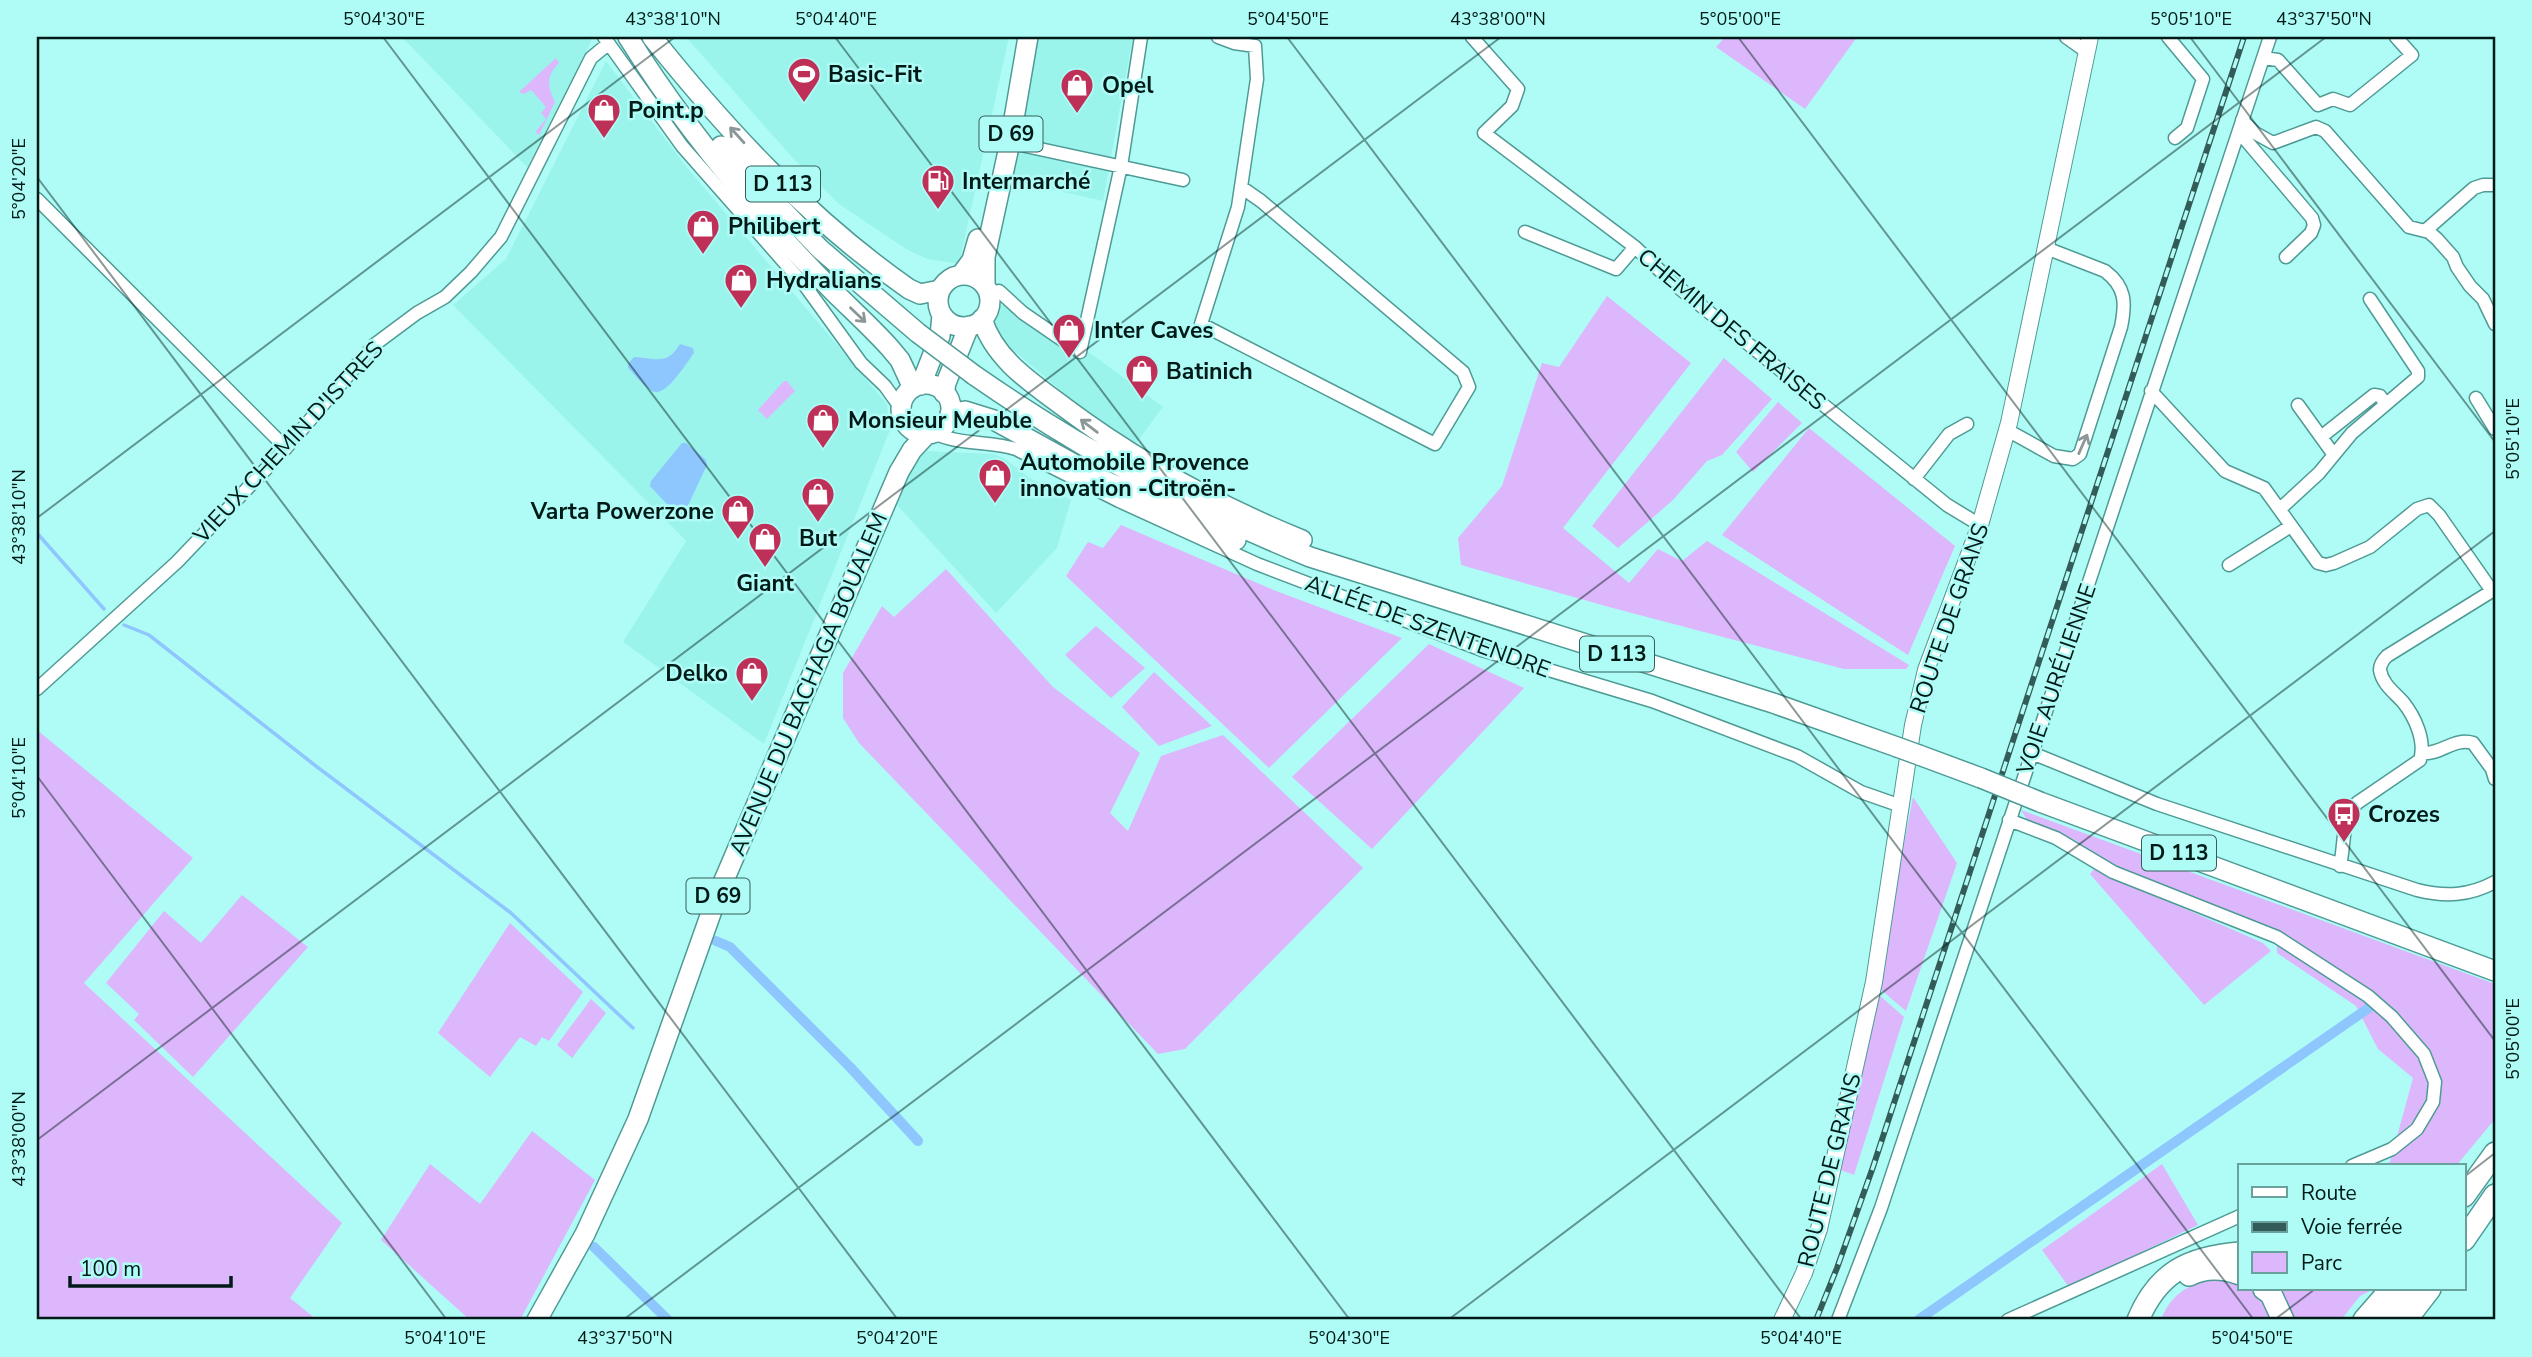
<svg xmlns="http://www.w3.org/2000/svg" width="2532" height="1357" font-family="'Nunito Sans',sans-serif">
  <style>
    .built { fill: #9bf4ec }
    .green { fill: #ddb7fc }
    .water { fill: #8ec6fe }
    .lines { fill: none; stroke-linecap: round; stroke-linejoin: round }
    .stream { stroke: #8ec6fe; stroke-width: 3.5 }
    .canal { stroke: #8ec6fe; stroke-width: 10 }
    .street-casing { stroke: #4e9a95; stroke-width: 15 }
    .secondary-casing { stroke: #4e9a95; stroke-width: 18 }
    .primary-casing { stroke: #4e9a95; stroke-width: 22 }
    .highway-casing { stroke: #4e9a95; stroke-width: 24 }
    .street { stroke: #fff; stroke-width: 12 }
    .secondary { stroke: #fff; stroke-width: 16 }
    .primary { stroke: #fff; stroke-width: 19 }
    .highway { stroke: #fff; stroke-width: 21 }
    .rail-casing { stroke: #335c59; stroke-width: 6 }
    .rail { stroke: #affcf6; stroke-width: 3.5; stroke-dasharray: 10; stroke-linecap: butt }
    .primary-bridge-casing { stroke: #4e9a95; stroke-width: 22; stroke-linecap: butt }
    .primary-bridge { stroke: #fff; stroke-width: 19 }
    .oneway { stroke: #8c9897 }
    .ticks { fill: none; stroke: #001a18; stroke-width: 2; stroke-opacity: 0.45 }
    .labels { text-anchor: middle; stroke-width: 5; stroke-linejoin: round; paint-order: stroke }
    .shield { fill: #affcf6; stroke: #345e5b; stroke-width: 2 }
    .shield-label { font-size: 21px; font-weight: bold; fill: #001a18 }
    .poi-label { font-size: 23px; font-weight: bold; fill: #001a18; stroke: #affcf6; text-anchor: start }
    .street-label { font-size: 23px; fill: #001a18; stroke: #affcf6 }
    .neatline { fill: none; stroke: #001a18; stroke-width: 2.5 }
    .ticks-label { font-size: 18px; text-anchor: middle; fill: #001a18 }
  </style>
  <rect width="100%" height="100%" fill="#affcf6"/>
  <path class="built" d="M402 37H590L591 42 527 167Z
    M686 37H1009L959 264 927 259 906 249 839 204 791 156Z
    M1036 37H1133L1103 201 1009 180Z
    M606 61 685 165 887 404 890 430 764 744 623 642 686 541 453 305 506 259Z
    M1016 298 1163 407 1134 446 1104 427 993 333 998 307Z
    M927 451 994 454 1004 458 1030 478 1071 500 1057 548 996 613 896 504 916 461Z"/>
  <path class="green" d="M1725 37H1857L1805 109 1716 47Z
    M556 58 559 63C546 76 547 86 555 102L539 135 537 134 536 131 546 119 541 113 546 107 531 90 524 94 519 92Z
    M1607 296 1691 363 1563 528 1629 583 1658 549 1682 561 1707 541 1909 665 1906 669H1844L1609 607 1461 565 1458 538 1502 486 1542 363 1559 367Z
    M1724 358 1772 399 1722 455 1707 461 1673 500 1618 548 1592 526Z
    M784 381H787L795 391 767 419 758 410Z
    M1778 402 1802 423 1753 472 1736 452Z
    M1809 428 1955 546 1908 655 1722 535Z
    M1121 525 1276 591 1402 638 1269 768 1066 576 1088 542 1103 548Z
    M946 569 1053 687 1140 753 1110 813 1128 831 1161 756 1223 735 1363 868 1185 1049 1158 1054 859 743 843 718V673L882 606 894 617Z
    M1096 626 1145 668 1111 698 1065 655Z
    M1429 644 1524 688 1372 849 1292 777Z
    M1154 672 1212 726 1159 746 1122 707Z
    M37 730 193 858 84 983 342 1223 290 1298 317 1320H37Z
    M1913 797 1957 863 1906 1011 1880 989 1897 880Z
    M2021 810 2495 984V1119L2456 1166H2380L2390 1162 2413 1078 2378 1049 2356 1006 2277 953V931L2109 863 2075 840 2027 820Z
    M2094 869 2263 943 2271 951 2204 1005 2090 874Z
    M242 895 308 947 193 1077 134 1020 139 1014 106 983 164 911 201 943Z
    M510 923 583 992 549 1041 542 1037 536 1046 520 1037 490 1077 438 1033Z
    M1877 993 1904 1017 1854 1175 1838 1169Z
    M591 999 606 1013 572 1058 557 1045Z
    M532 1131 595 1180 520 1320H470L381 1240 430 1164 480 1204Z
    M2162 1164 2198 1225 2069 1287 2042 1250Z
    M2214 1279 2233 1281 2240 1284V1289C2259 1289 2266 1304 2272 1320H2161C2170 1295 2189 1283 2214 1279Z
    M2274 1289H2374L2360 1296 2341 1320H2291Z"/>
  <path class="water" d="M680 344 693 348 694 353C687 362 665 399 652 391 643 386 635 375 628 368V364L634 357C656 358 667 366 680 344Z
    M682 443H686L706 460 707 465 684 514 678 516 650 486 651 481Z"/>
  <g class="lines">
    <path class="stream" d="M37 533 104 609
      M124 625 149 635 312 763 511 913 633 1028"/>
    <path class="canal" d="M716 941 730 947 850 1067 918 1141
      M594 1247 668 1320
      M1918 1320 2373 1005"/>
    <defs>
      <path id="street" d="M604 37 682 146 806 287 861 363 885 386 900 407
        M1218 37 1234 43 1255 46 1257 79 1238 207 1201 324 1435 444 1469 387 1463 372 1261 201 1241 187
        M1472 37 1518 89 1512 106 1484 133 1635 247 1673 283 1947 505 1980 525
        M2066 37 2087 52
        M2168 37 2203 79 2187 128 2175 138
        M2263 58 2278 60 2318 105 2333 99 2350 105 2412 55 2396 37
        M2242 120 2255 133 2273 143 2316 127 2325 131 2409 227 2429 232 2437 239 2453 257 2457 267 2470 286 2483 299 2495 324
        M2239 132 2312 218 2314 225 2311 233 2286 257
        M998 140 1183 180
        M37 199 286 448
        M2425 231 2474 188 2483 185H2495
        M1525 232 1616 269 1635 247
        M989 294 999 291 1023 313 1080 352 1121 166 1141 37
        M2151 391 2225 471 2264 488 2318 563 2326 565 2334 563 2370 547 2417 509 2429 505 2439 515 2492 591 2387 656C2383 660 2380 664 2380 670 2382 684 2395 693 2403 702 2415 717 2426 741 2420 760L2357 803C2341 821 2345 843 2340 866
        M2476 398 2495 429
        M2298 405 2334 455
        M2007 430 2054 456 2073 459 2080 454 2121 327C2126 303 2126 287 2105 271L2046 248
        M934 433C959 445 990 441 1016 449L1119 501 1257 564 1482 650 1652 701 1797 756 1861 792 1901 806
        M2321 437 2374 395 2380 396 2385 403
        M1914 479 1949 434 1967 424
        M2280 509 2319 473 2352 433 2418 377V371L2370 299
        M2229 565 2291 526
        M37 689 177 562 286 448 374 345 417 313 445 297 471 272 501 237 591 58 608 44
        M2032 753 2157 804 2417 890C2445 897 2469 896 2495 882
        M2422 753C2441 755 2454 737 2473 743L2492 769 2495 779
        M2009 820 2056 838 2113 872 2277 937 2368 996 2392 1017 2424 1054 2435 1082 2433 1102 2417 1129 2392 1149 2352 1166
        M1838 1320 1881 1208 2270 37
        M2008 1320 2240 1216"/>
      <path id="secondary" d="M1782 1320 1804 1273 1819 1229 1874 982 1913 725 1926 670 1980 525 2009 423 2090 37"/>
      <path id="primary" d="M628 37C685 129 757 214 833 291 852 310 872 328 890 348L900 360 913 388
        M652 37C727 131 810 220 909 289L920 294 940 290
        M721 146 820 249 918 333
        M961 275 972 260 978 239
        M938 301a26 26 0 1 1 52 0a26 26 0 1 1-52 0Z
        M985 285V257L1010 142 1028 37
        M982 319C995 360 1032 383 1064 407 1139 463 1216 505 1302 540
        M974 375C1082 450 1188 507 1310 557L1773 703 1897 747
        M901 409a25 25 0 1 1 50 0a25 25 0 1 1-50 0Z
        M921 385 940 336 942 315
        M944 393 946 383 969 326
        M950 414 965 411 994 420 1101 479 1236 540
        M1919 755 1981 778
        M2040 802 2495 971
        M537 1320 585 1234 638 1119 716 899 899 472 912 450 926 435"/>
      <path id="highway" d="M2464 1196 2495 1153
        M2464 1240 2495 1195
        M2189 1275C2205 1267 2224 1268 2240 1274
        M2264 1289 2271 1294 2283 1320
        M2138 1320C2158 1272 2189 1257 2240 1253
        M2364 1320 2391 1289
        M2386 1320 2412 1289
        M2406 1320 2430 1289"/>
    </defs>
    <use href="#street" class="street-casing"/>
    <use href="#secondary" class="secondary-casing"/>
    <use href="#primary" class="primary-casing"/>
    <use href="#highway" class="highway-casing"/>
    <use href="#street" class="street"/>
    <use href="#secondary" class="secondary"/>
    <use href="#primary" class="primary"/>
    <use href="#highway" class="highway"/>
    <defs>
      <path id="rail" d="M1816 1320 1837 1268 1873 1167 2244 37"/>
    </defs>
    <use href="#rail" class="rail-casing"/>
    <use href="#rail" class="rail"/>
    <defs>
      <path id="primary-bridge" d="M918 333 974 375
        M1897 747 1919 755
        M1981 778 2040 802"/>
    </defs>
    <use href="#primary-bridge" class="primary-bridge-casing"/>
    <use href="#primary-bridge" class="primary-bridge"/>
  </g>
  <defs><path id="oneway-shaft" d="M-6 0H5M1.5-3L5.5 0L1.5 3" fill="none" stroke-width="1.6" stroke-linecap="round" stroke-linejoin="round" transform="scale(1.75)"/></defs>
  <g class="oneway">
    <use href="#oneway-shaft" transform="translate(737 135) rotate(-132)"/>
    <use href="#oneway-shaft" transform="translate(858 315) rotate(44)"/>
    <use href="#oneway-shaft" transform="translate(1089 426) rotate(-143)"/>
    <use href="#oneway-shaft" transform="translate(2083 444) rotate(-66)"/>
  </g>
  <path class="ticks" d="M383 37 1350 1320M835 37 1802 1320M1287 37 2254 1320M1738 37 2495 1041M2190 37 2495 442M37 177 898 1320M37 518 675 37M37 776 447 1320M37 1140 1501 37M2464 1177 2495 1153M623 1320 2326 37M1448 1320 2495 531M2274 1320 2315 1289"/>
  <defs>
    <symbol id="stadium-pin" viewBox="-11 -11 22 30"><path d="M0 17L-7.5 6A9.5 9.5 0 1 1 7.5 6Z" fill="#bf3058" stroke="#affcf6"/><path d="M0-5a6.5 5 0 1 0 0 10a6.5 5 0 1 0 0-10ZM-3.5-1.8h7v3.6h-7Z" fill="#fff"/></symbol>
    <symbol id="shop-pin" viewBox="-11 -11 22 30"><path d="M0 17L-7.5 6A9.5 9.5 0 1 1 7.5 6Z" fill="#bf3058" stroke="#affcf6"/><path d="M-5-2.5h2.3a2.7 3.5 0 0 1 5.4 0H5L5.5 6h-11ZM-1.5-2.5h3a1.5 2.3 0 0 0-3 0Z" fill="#fff"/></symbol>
    <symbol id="fuel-pin" viewBox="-11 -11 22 30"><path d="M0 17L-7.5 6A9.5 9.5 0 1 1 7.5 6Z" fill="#bf3058" stroke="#affcf6"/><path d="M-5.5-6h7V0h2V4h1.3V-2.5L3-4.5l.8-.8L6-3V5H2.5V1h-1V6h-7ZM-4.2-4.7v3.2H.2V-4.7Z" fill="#fff"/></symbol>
    <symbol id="bus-pin" viewBox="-11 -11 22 30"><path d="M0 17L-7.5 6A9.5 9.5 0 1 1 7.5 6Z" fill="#bf3058" stroke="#affcf6"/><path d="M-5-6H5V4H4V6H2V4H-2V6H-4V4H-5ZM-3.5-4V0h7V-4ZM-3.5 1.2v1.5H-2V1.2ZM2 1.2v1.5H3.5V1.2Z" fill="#fff"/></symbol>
  </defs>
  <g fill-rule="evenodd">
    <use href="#stadium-pin" x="785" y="55" width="38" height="52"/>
    <use href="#shop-pin" x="1058" y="66" width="38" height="52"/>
    <use href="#shop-pin" x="585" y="91" width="38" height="52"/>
    <use href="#fuel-pin" x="919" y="162" width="38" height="52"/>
    <use href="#shop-pin" x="684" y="207" width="38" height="52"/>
    <use href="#shop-pin" x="722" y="261" width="38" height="52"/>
    <use href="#shop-pin" x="1050" y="311" width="38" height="52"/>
    <use href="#shop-pin" x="1123" y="352" width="38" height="52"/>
    <use href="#shop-pin" x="804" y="401" width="38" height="52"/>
    <use href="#shop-pin" x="976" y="456" width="38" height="52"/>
    <use href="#shop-pin" x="799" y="475" width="38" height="52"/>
    <use href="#shop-pin" x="719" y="492" width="38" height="52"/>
    <use href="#shop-pin" x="746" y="520" width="38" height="52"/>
    <use href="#shop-pin" x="733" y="654" width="38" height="52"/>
    <use href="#bus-pin" x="2325" y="795" width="38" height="52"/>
  </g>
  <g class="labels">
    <g class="shield">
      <rect x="979.5" y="116.5" width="63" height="35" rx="5"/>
      <rect x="746" y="166.5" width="74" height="35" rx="5"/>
      <rect x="1580" y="636.5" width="74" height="35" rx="5"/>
      <rect x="2142" y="835.5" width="74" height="35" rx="5"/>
      <rect x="686.5" y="878.5" width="63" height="35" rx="5"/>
    </g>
    <g class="shield-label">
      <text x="1011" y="141">D 69</text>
      <text x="783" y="191">D 113</text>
      <text x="1617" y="661">D 113</text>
      <text x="2179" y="860">D 113</text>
      <text x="718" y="903">D 69</text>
    </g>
    <g class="poi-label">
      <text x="828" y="82">Basic-Fit</text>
      <text x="1102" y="93">Opel</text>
      <text x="628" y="118">Point.p</text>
      <text x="962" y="189">Intermarché</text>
      <text x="728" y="234">Philibert</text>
      <text x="766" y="288">Hydralians</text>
      <text x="1094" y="338">Inter Caves</text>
      <text x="1166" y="379">Batinich</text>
      <text x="848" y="428">Monsieur Meuble</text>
      <text x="1020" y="470">Automobile Provence<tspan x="1020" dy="26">innovation -Citroën-</tspan></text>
      <text x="714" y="519" text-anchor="end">Varta Powerzone</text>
      <text x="818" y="546" text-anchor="middle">But</text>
      <text x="765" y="591" text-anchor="middle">Giant</text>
      <text x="728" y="681" text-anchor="end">Delko</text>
      <text x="2368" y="822">Crozes</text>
    </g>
    <g class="street-label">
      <text transform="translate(1732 329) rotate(40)" y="8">CHEMIN DES FRAISES</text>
      <text transform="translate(288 442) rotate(-47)" y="8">VIEUX CHEMIN D'ISTRES</text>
      <text transform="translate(1949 618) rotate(-71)" y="8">ROUTE DE GRANS</text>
      <text transform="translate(1428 626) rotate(20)" y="8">ALLÉE DE SZENTENDRE</text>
      <text transform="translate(2056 679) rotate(-71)" y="8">VOIE AURÉLIENNE</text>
      <text transform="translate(808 684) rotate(-67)" y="8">AVENUE DU BACHAGA BOUALEM</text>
      <text transform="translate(1829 1170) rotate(-76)" y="8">ROUTE DE GRANS</text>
    </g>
  </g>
  <rect width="2532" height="1357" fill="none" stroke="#affcf6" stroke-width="77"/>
  <rect x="2238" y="1164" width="228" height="126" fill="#affcf6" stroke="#69a29d" stroke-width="2"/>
  <rect x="2252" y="1187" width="35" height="10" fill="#ffffff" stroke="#69a29d" stroke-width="2"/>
  <text x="2301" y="1200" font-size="21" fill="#001a18">Route</text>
  <rect x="2252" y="1222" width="35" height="10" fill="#335c59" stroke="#69a29d" stroke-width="2"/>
  <text x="2301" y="1234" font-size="21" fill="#001a18">Voie ferrée</text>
  <rect x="2252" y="1252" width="35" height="21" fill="#ddb7fc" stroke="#69a29d" stroke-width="2"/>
  <text x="2301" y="1270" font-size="21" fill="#001a18">Parc</text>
  <path d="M70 1276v10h161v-10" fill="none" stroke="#001a18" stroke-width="3.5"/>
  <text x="80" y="1276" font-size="21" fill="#001a18" stroke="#affcf6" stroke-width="5" paint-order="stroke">100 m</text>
  <rect x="38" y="38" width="2456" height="1280" class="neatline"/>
  <g class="ticks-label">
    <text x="384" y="25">5°04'30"E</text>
    <text x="673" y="25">43°38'10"N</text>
    <text x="836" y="25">5°04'40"E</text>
    <text x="1288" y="25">5°04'50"E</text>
    <text x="1498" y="25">43°38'00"N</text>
    <text x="1740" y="25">5°05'00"E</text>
    <text x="2191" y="25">5°05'10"E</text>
    <text x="2324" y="25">43°37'50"N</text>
    <text transform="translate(19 179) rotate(-90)" y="6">5°04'20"E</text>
    <text transform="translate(2513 439) rotate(-90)" y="6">5°05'10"E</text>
    <text transform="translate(19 517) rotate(-90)" y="6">43°38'10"N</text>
    <text transform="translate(19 778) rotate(-90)" y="6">5°04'10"E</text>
    <text transform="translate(2513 1039) rotate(-90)" y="6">5°05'00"E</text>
    <text transform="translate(19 1139) rotate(-90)" y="6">43°38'00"N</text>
    <text x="445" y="1344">5°04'10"E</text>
    <text x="625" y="1344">43°37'50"N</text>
    <text x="897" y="1344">5°04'20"E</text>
    <text x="1349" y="1344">5°04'30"E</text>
    <text x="1801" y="1344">5°04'40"E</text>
    <text x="2252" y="1344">5°04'50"E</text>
  </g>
</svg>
